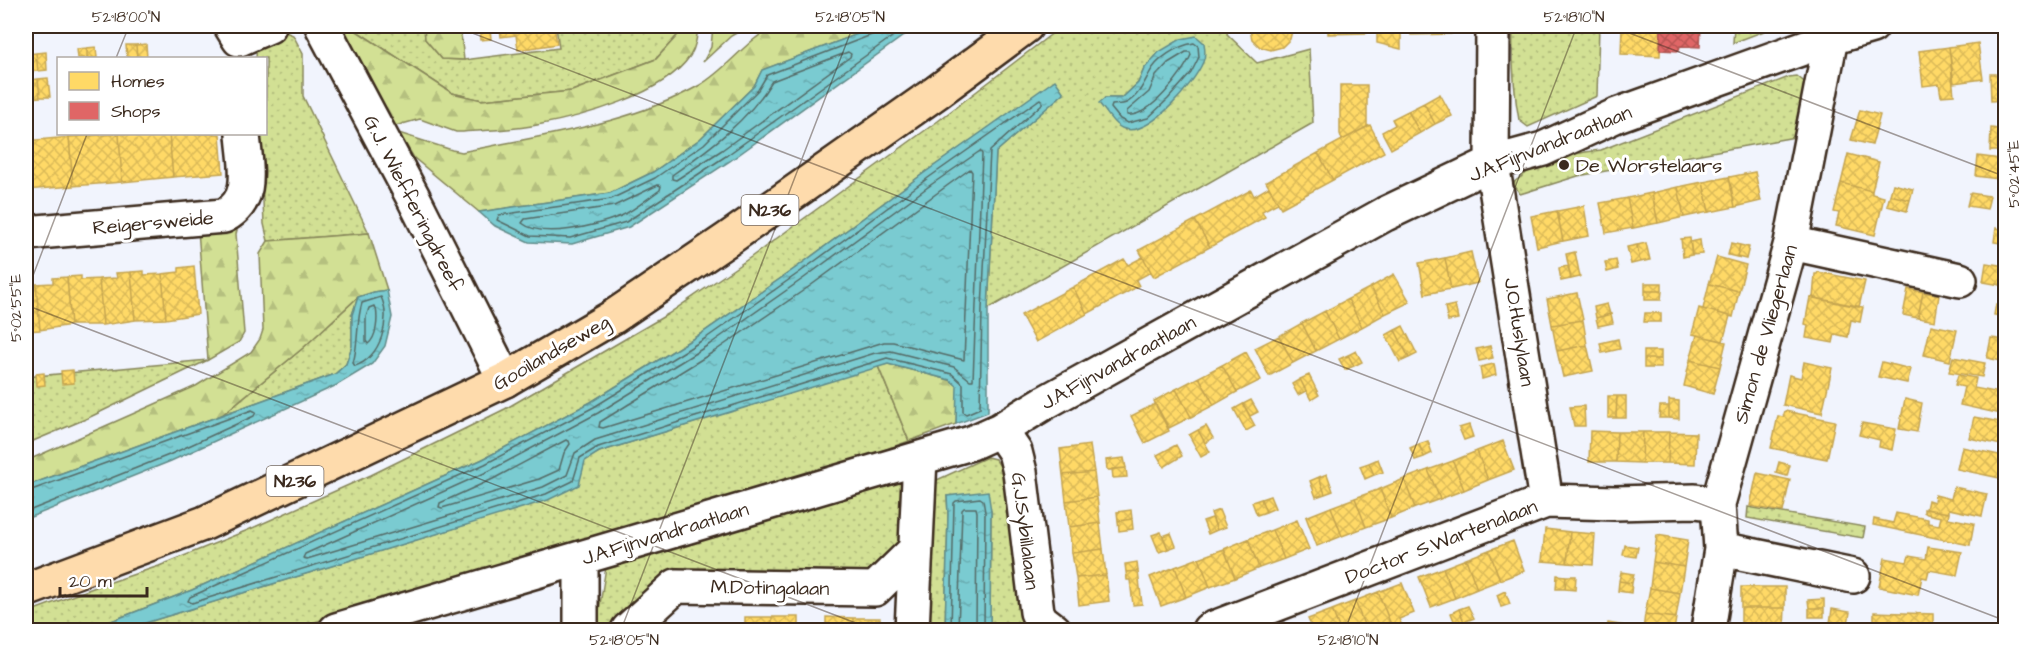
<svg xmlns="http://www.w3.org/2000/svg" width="2031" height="656" font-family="'Architects Daughter',sans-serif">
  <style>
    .green { fill: url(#green-dots); stroke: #868559; stroke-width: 1.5; fill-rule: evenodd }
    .forest { fill: url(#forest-firs); stroke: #868559; stroke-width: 1.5 }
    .water { fill: url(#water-ripples); stroke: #618b89; stroke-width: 1.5 }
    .homes { fill: url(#homes-cross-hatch); stroke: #c4a450; stroke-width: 1.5 }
    .shops { fill: url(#shops-cross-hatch); stroke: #ae5450; stroke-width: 1.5 }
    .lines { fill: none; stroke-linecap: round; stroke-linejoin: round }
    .shore { stroke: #546a66; stroke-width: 1.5 }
    .minor-casing { stroke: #3b2a1e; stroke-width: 38 }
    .major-casing { stroke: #3b2a1e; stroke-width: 38 }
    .minor { stroke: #fff; stroke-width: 33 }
    .major { stroke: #fedbac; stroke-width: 33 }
    .ticks { fill: none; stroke: #3b2a1e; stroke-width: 1.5; stroke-opacity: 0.45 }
    .poi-dot { fill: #3b2a1e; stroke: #fff; stroke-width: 2 }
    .labels { text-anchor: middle; stroke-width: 6; stroke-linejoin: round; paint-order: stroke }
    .shield { fill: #fff; stroke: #766a62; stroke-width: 1.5 }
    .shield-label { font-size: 18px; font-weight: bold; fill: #3b2a1e }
    .street-label { font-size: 20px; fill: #3b2a1e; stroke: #fff }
    .poi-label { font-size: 20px; fill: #3b2a1e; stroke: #fff; text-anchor: start }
    .neatline { fill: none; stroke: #3b2a1e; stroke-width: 2 }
    .ticks-label { font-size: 15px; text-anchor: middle; fill: #3b2a1e }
  </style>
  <defs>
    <pattern id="green-dots" width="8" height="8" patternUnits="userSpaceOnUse" patternTransform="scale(1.5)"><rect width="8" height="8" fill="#d2e094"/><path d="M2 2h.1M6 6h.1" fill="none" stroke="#b5c07f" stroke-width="1.8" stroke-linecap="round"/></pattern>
    <pattern id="forest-firs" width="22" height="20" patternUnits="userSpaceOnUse" patternTransform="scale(1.5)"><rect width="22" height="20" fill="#d2e094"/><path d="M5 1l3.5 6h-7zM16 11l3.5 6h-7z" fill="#b5c07f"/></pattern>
    <pattern id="water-ripples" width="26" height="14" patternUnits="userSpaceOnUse" patternTransform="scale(1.5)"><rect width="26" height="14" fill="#7acbd1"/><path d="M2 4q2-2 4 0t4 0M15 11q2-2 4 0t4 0" fill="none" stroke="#6aaeb3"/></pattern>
    <pattern id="homes-cross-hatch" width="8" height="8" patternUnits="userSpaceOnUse" patternTransform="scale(1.5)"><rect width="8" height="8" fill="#ffd966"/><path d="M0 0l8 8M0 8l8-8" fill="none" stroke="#dbba58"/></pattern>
    <pattern id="shops-cross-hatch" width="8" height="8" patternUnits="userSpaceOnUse" patternTransform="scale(1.5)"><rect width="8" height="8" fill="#e06666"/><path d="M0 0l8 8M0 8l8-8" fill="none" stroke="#b75453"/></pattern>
  </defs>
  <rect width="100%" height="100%" fill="#f1f4fd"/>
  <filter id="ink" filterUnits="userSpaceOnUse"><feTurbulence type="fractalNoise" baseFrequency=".0167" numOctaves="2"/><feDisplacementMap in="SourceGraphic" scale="12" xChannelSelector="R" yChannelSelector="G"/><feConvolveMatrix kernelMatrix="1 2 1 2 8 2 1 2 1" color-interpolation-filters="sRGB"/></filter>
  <g filter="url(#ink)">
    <path class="green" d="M349 26H424L425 39 442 59 464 60 559 48 556 26H686L656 59 572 91 482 100 452 93Z
      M1062 26H1229L1227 34 1257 63 1309 49 1313 123 988 309 996 152 1063 93 1055 81 924 173 797 267 702 333 591 402 483 459 192 590 88 630H26V613L93 588 159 566 248 530 371 475 505 409 668 314 751 257 938 121ZM1144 69 1125 130 1105 98H1122L1138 83Z
      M1513 26H1599L1597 96 1528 127 1519 120C1513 88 1512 58 1513 26Z
      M1734 26H1777L1733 43Z
      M283 31 293 35 303 54V96L369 233 268 241 264 224 260 134H266V58H256L257 45Z
      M1797 76 1808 85 1801 126 1795 137 1578 176 1520 194 1513 183C1540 160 1566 154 1601 150L1789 77Z
      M358 297 352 315V346L346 364 335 374 222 415 303 348Z
      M208 360 88 418 26 444V377Z
      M878 366 909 441 805 479 287 630H122L468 524 599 452Z
      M987 457 995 459 1006 474 1014 563 1021 600 1032 630H990L991 511 947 496 948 514 945 630H918L926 485Z
      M905 479 902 542 861 577 676 573 603 630H596L606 567Z
      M1748 507 1865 527 1863 538 1747 518Z"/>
    <path class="forest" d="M342 26H349L452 93 482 100 572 91 656 59 686 26H698C697 36 696 47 690 56 664 95 581 117 537 125 513 130 487 130 463 132H456L420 119 395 126Z
      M424 26H460L464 60 442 59 425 39Z
      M713 26H749L731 36 703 62 711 47Z
      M775 26H879L762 70 754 86 700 139 653 172 610 193 479 212 414 158 399 133 452 150 462 152C541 135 629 125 700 85 720 73 734 56 752 41 759 35 767 30 775 26Z
      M238 226 236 234 244 333 239 342 208 360 198 230Z
      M369 233 387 290 374 292 358 297 303 348 222 415 26 486V461L196 386 251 352 260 339 263 330 260 254 268 241Z
      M888 364 950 380 958 386 956 424 909 441 878 366Z"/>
    <path class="water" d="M879 26H917L730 161 629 227 572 244 529 242 495 226 479 212 610 193 653 172 700 139 754 86 762 70Z
      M1196 36 1204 43C1205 49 1206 56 1203 62 1195 82 1151 136 1125 129 1114 127 1106 111 1099 103L1105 98H1122L1138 83 1144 69 1159 52 1181 39Z
      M1055 80 1064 93 996 152 988 309V412L956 424 957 386 950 380 888 364 599 452 585 461 579 485 548 500 122 630H88L192 590 483 459 591 402 702 333 797 267 924 173Z
      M387 290 392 317 385 346 372 364 337 385 171 461 26 519V486L335 374 346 364 352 346V315L358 297 374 292Z
      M988 491 991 511 990 630H945L948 514 947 496Z"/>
    <path class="homes" d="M512 26H554L557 44 518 50 516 35 501 37 500 27Z
      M1249 26H1293V27L1290 39 1282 47 1271 50 1260 47 1252 39Z
      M1328 26H1367V33L1328 34Z
      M1377 26H1451V34L1411 35V26H1401V49L1377 43Z
      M1622 26H1661L1660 56 1621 54Z
      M490 28 491 39 480 40 479 29Z
      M1978 43 1983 79 1954 83 1949 47Z
      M146 44 147 58H137L136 45Z
      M126 45H136L137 58H127Z
      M96 47 97 58H87V48Z
      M1949 47 1954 95 1941 96 1939 84 1923 86 1919 51Z
      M87 48V58H78L77 49Z
      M46 52 47 70 38 71 36 53Z
      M36 53 38 71 28 72 26 54Z
      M1990 74H2006V100L1991 101Z
      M48 78 50 97H40L38 79Z
      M38 79 40 97 30 98 29 80Z
      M1340 85H1367V127L1342 140 1340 134Z
      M1440 94 1452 116 1435 124 1424 103Z
      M1424 103 1435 124 1420 133 1408 111Z
      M1860 110 1880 115 1872 145 1851 140Z
      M1408 111 1420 133 1391 149 1382 132 1395 125 1392 119Z
      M1370 125 1384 152 1333 180 1318 153Z
      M1991 128 1998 129 1997 151H1990Z
      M1998 129H2006V152H1997Z
      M119 134H169L173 177 122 182Z
      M119 134 122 182 73 186 69 137Z
      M169 134H220L223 173 173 177Z
      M69 137 73 186 26 190V141Z
      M1318 153 1333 180 1281 208 1266 182Z
      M1848 154 1879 162 1872 191 1841 183Z
      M1978 156 2000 159 1998 179 1976 176Z
      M1755 172 1761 201 1735 207 1729 177Z
      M1729 177 1735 207 1709 212 1703 182Z
      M1703 182 1709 212 1684 217 1678 187Z
      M1841 183 1872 191V194L1884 197 1875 235 1836 226 1839 213 1834 212Z
      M1893 184 1913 189 1910 200 1890 195Z
      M1269 187 1278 203 1262 211 1265 217 1210 247 1195 220 1251 190 1254 196Z
      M1678 187 1684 217 1658 223 1652 193Z
      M1652 193 1658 223 1633 228 1627 198Z
      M1970 193 1990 196 1987 209 1967 206Z
      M1890 195 1910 200 1907 211 1887 206Z
      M1627 198 1633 228 1606 233 1600 203Z
      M1584 206 1589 236 1563 241 1557 211Z
      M1557 211 1563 241 1537 247 1531 216Z
      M1195 220 1210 247 1154 277 1139 250Z
      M1996 228 2006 230V244L1994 242Z
      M1690 238 1692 255 1683 257 1681 239Z
      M1700 240 1702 254 1692 255 1690 242Z
      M1646 243 1650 260 1640 262 1637 245Z
      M1731 243 1740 245 1737 257 1728 255Z
      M1637 245 1640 262 1631 264 1627 247Z
      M1740 245 1749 247 1746 259 1737 257Z
      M1471 252 1478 283 1451 289 1445 258Z
      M1575 252 1580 277 1571 279 1566 254Z
      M1143 257 1151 272 1136 280 1139 286 1087 314 1073 287 1124 259 1128 265Z
      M1717 257 1746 265 1739 291 1709 284Z
      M1445 258 1451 289 1425 294 1419 263Z
      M1616 260 1618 269 1607 272 1605 262Z
      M1986 263 2006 266V286L1983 282Z
      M194 266 198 314 166 319 162 274 179 272V268Z
      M1568 266 1571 279 1561 281 1559 268Z
      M144 271V275L162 274 166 319 135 320 131 272Z
      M131 272 135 320 103 325 99 279 117 278 116 273Z
      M1818 272 1865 281 1859 307 1813 298 1815 274H1817Z
      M1394 274 1410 302 1385 314 1371 287Z
      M81 276V280L99 279 103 325H71L67 277Z
      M67 277 71 325 40 330 36 284 53 283V278Z
      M1645 283H1662V291H1645Z
      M36 284 40 330 26 331V285Z
      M1709 284 1739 291 1733 317 1703 309Z
      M1073 287 1087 314 1036 342 1021 315Z
      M1371 287 1385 314 1362 327 1348 299Z
      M1908 289 1923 292 1918 318 1903 315Z
      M1645 291H1662L1661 300H1645Z
      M1923 292 1939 295 1935 321 1918 318Z
      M1577 293 1583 320 1552 325 1547 299Z
      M1810 297 1863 307 1860 322 1851 320 1848 337 1835 334 1833 343 1806 338 1808 325 1805 324Z
      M1348 299 1362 327 1339 339 1325 311Z
      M1607 304 1610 314 1596 318 1594 307Z
      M1996 304 2006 306V317L1994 315Z
      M1455 305 1458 319 1448 321 1445 307Z
      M1699 308 1730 316 1723 341 1692 334Z
      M1325 311 1339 339 1316 351 1302 323Z
      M1645 313H1661V322H1644Z
      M1611 314 1613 323 1598 326 1596 318Z
      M1583 320 1587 345 1557 351 1552 325Z
      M1302 323 1316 351 1293 363 1279 336Z
      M1931 325 1957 330 1950 361 1924 355Z
      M1403 326 1417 354 1409 358 1395 330Z
      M1395 330 1409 358 1400 362 1386 335Z
      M1697 335 1726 342 1720 367 1690 360Z
      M1279 336 1293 363 1269 376 1255 348Z
      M1991 338 2006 340V362L1987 358Z
      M1618 339 1620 349 1602 353 1600 343Z
      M1587 345 1593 371 1563 377 1557 351Z
      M1490 346 1493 358 1479 361 1476 349Z
      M1356 351 1362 362 1354 366 1348 355Z
      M1644 351H1661V359H1644Z
      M1246 352 1261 380 1237 392 1222 365Z
      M1348 355 1354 366 1345 370 1339 359Z
      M1953 357 1985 363 1982 377 1949 372Z
      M1644 359H1661V368H1644Z
      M1690 360 1720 367 1713 394 1684 386Z
      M1804 362 1832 368 1822 413 1783 405 1789 375 1801 378Z
      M1882 362 1911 369 1907 383 1878 377Z
      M1494 364 1496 375 1482 379 1480 367Z
      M1222 365 1237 392 1214 405 1199 377Z
      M73 370 74 383 62 384 61 371Z
      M44 373 45 385 37 386 36 374Z
      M1309 375 1319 395 1311 400 1300 379Z
      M1958 375 1976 378 1974 388 2006 394V415L1960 405 1964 387 1955 385Z
      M1199 377 1214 405 1191 417 1176 389Z
      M1300 379 1306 391 1298 395 1292 384Z
      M1176 389 1191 417 1169 428 1154 401Z
      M1608 396H1617L1616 418H1608Z
      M1617 396H1626V418H1616Z
      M1905 399 1922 403 1917 432 1899 429Z
      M1251 400 1258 412 1250 416 1243 404Z
      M1669 400 1679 401V419L1669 418Z
      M1155 404 1169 431 1145 443 1131 416Z
      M1243 404 1255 426 1246 431 1234 409Z
      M1584 406 1585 426H1574L1570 407Z
      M1660 406H1669V418H1659Z
      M1785 411 1835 421 1827 459 1771 448 1778 416 1783 417Z
      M1974 417 2006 423V446L1969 438Z
      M1862 423 1896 429 1892 450 1879 447 1880 440 1859 435Z
      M1469 425 1473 437 1464 440 1459 428Z
      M1206 426 1213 438 1205 443 1198 430Z
      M1198 430 1210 452 1201 457 1189 435Z
      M1590 431 1617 432 1616 462H1589Z
      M1617 432H1643L1642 463 1616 462Z
      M1643 432H1669L1668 463H1642Z
      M1669 432 1696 433 1695 464 1668 463Z
      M1428 441 1432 453 1424 457 1419 444Z
      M1503 441 1514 470 1488 480 1477 451Z
      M1419 444 1424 457 1415 460 1410 448Z
      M1090 445 1094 472 1063 475 1060 449Z
      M1176 445 1182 456 1164 467 1157 455Z
      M1962 447 2004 456 2000 478 1957 469Z
      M1477 451 1488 480 1464 490 1453 461Z
      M1124 458 1126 468 1107 470 1106 460Z
      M1378 459 1383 472 1374 475 1369 463Z
      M1453 461 1464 490 1440 499 1428 470Z
      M1779 462 1790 465 1787 476 1776 473Z
      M1369 463 1374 475 1365 479 1360 466Z
      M1126 468 1127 477 1113 478 1112 469Z
      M1428 470 1440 499 1415 508 1404 479Z
      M1094 472 1097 497 1066 501 1063 475Z
      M1757 473 1790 480 1783 512 1750 506Z
      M1327 474 1333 491 1325 494 1319 477Z
      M1319 477 1325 494 1316 497 1310 481Z
      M1404 479 1415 508 1391 518 1380 489Z
      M1954 487 1987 494 1982 516 1949 509V513L1926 509 1928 500 1934 502 1935 495 1951 499Z
      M1380 489 1391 518 1366 527 1355 498Z
      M1270 496 1275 508 1266 512 1261 499Z
      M1097 497 1100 523 1069 527 1066 501Z
      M1355 498 1366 527 1342 536 1331 507Z
      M1261 499 1266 512 1257 515 1252 502Z
      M1331 507 1342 536 1317 546 1306 517Z
      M1924 509 1949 513 1948 518 1974 523 1970 545 1873 525 1874 519 1893 523 1896 513 1928 519V523L1939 525 1941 517 1927 514 1924 512Z
      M1131 510 1132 519 1118 521 1117 512Z
      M1219 510 1226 527 1217 530 1211 513Z
      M1212 518 1217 530 1208 534 1203 521Z
      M1132 519 1133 529 1119 531 1118 521Z
      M1297 520 1309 549 1284 559 1272 530Z
      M1100 523 1103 549 1072 553 1069 527Z
      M1545 529 1570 532 1567 563 1542 561Z
      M1272 530 1284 559 1259 568 1248 539Z
      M1161 532 1168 549 1159 552 1152 535Z
      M1570 532 1595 534 1593 565 1567 563Z
      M1171 533 1176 546 1168 549 1163 536Z
      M1657 535 1688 540 1684 567 1653 562Z
      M1248 539 1259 568 1235 578 1224 549Z
      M1513 541 1524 571 1500 580 1489 550Z
      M1625 545 1638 547 1636 557 1623 555Z
      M1928 547 1962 552 1957 575 1929 570 1927 578 1922 577 1918 595 1879 587 1885 558 1907 562 1909 556 1926 559Z
      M1103 549 1106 575 1076 578 1072 553Z
      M1224 549 1235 578 1210 587 1199 558Z
      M1489 550 1500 580 1477 589 1466 559Z
      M1199 558 1210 587 1186 597 1175 567Z
      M1466 559 1477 589 1455 598 1443 568Z
      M1137 562 1138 571 1126 572 1125 564Z
      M1653 562 1684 567 1680 593 1650 588Z
      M1175 567 1186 597 1161 606 1150 577Z
      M1443 568 1455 598 1431 607 1419 577Z
      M1138 571 1142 604 1133 605 1130 580H1127L1126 572Z
      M1621 572 1634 574 1632 583 1619 581Z
      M1106 575 1109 601 1079 605 1076 578Z
      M1557 575 1566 576 1565 589H1556Z
      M1566 576H1576L1575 590 1565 589Z
      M1619 581 1632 583 1631 593 1618 591Z
      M1402 583 1414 613 1399 619 1404 630H1393L1378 592Z
      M1741 587H1785V608H1741Z
      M1650 588 1680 593 1676 618 1645 614Z
      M1505 591 1510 604 1501 607 1497 595Z
      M1378 592 1390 622 1366 630 1355 601Z
      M1824 599V608H1809L1808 600Z
      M1355 601 1366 630H1340L1332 610Z
      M1468 606 1474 618 1464 622 1459 609Z
      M1741 608H1785L1784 630H1741Z
      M1809 608H1824V617H1809Z
      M1459 609 1464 622 1456 626 1451 613Z
      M1832 609 1850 612 1847 630H1829Z
      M1332 610 1340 630H1313L1308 619Z
      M1874 612 1933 614V630H1874Z
      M1645 614 1676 618 1674 630H1643Z
      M745 617H772V630H745Z
      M772 617H799V630H772Z
      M826 617 853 618V630H826Z
      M853 618H880V630H853Z
      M1608 623 1626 626 1625 630H1607Z"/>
    <path class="shops" d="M1661 26H1701L1700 47 1680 46 1679 51 1660 50Z"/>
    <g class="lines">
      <path class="shore" d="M878 26V30L874 34 767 75 758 90 704 144 655 178 611 199 499 215 497 220 530 236 570 238 626 222 726 156 907 26
        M1194 43 1198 46 1199 57 1191 73 1168 99 1148 118 1128 123 1120 119 1111 108 1112 105C1116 104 1122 105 1126 103 1138 97 1143 85 1149 74 1157 58 1177 46 1194 43Z
        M848 52 851 54 850 57 722 150 676 180 672 179V175C709 149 749 120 772 81Z
        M1186 52H1190L1191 55C1183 74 1149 118 1127 115V111L1149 92 1156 76 1168 63Z
        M1040 99 1042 101V104L990 151 982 309 980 408 966 414 963 412V384L952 374 887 358 598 447 580 458 573 481 546 494 192 603 188 601 190 597 485 464 594 407 706 338 800 272 928 178Z
        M980 151 982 154 973 380H970L954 367 891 351 875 353 595 440 575 453 567 475 543 487 307 559 303 558 305 554 489 471 598 413 710 344 804 278 932 184Z
        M970 169 972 172 964 360 893 342H884L603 428 599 427 600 422 715 351 810 286Z
        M658 185 661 186 660 190C648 198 635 210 621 216 598 225 543 240 522 223L525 219 614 206Z
        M381 297C392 319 380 359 355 366L353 363C359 343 356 322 362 303Z
        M374 306 376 308C378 319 377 337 368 344L366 341V317L369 308Z
        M566 440 569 441 570 444 564 453 559 470 539 479 442 508 439 507 440 503 493 479Z
        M26 492 252 410 256 412 254 416 169 455 26 512
        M951 630 954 503 956 501 980 498 983 500 985 512 984 630
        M958 630 962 510 964 508H976L977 512 976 630"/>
      <defs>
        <path id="minor" d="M231 26 239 39 269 26
          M322 26 414 199 505 380
          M1493 26 1492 163 1546 501
          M26 233 224 216C256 199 245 164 243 134
          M1791 243 1960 280
          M1000 430 1015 452 1020 472 1037 612 1041 620 1054 630
          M1721 549 1853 576
          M336 630 971 443 1000 430 1044 403 1385 214 1492 163 1543 149 1617 115 1831 38 1872 26
          M581 630V558
          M628 630 676 586 875 589 915 550
          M912 630 920 458
          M1209 630 1546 501 1615 503 1695 501 1718 504
          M1708 630 1721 549 1718 504 1791 243 1831 38"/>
        <path id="major" d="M26 590 205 523 505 380 613 317 728 239 937 92 1026 26"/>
      </defs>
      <use href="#minor" class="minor-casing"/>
      <use href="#major" class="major-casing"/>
      <use href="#minor" class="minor"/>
      <use href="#major" class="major"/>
    </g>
  </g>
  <path class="ticks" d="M454 26 2006 621M1611 26 2006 177M116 58 129 26M26 294 87 134M26 305 874 630M621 630 853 26M1345 630 1577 26"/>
  <circle class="poi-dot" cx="1564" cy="165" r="6"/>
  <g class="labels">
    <g class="shield">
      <rect x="741.5" y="195" width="57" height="30" rx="4.5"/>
      <rect x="266.5" y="466" width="57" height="30" rx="4.5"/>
    </g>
    <g class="shield-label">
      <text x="770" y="216">N236</text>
      <text x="295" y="487">N236</text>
    </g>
    <g class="street-label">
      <text transform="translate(1550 143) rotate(-22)" y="7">J.A.Fijnvandraatlaan</text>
      <text transform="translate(414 203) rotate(63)" y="7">G.J. Wiefferingdreef</text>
      <text transform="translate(153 222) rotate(-5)" y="7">Reigersweide</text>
      <text transform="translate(1520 332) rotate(81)" y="7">J.O.Huslylaan</text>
      <text transform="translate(1765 334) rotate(-74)" y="7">Simon de Vliegerlaan</text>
      <text transform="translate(551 352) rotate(-30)" y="7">Gooilandseweg</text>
      <text transform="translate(1118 362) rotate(-29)" y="7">J.A.Fijnvandraatlaan</text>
      <text transform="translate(1026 531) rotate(83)" y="7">G.J.Sybillalaan</text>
      <text transform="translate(665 533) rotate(-17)" y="7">J.A.Fijnvandraatlaan</text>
      <text transform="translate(1441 541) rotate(-21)" y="7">Doctor S.Wartenalaan</text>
      <text transform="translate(770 587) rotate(1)" y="7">M.Dotingalaan</text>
    </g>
    <g class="poi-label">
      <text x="1576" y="172">De Worstelaars</text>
    </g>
  </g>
  <rect width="2031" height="656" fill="none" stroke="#fff" stroke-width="66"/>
  <rect x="57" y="57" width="210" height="78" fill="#ffffff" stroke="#b1aaa5" stroke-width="1.5"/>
  <rect x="69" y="72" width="30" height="18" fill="#ffd966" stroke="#b1aaa5" stroke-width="1.5"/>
  <text x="111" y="87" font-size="18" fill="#3b2a1e">Homes</text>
  <rect x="69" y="102" width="30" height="18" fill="#e06666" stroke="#b1aaa5" stroke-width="1.5"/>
  <text x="111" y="117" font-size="18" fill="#3b2a1e">Shops</text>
  <path d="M60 587v9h87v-9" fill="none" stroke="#3b2a1e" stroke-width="3"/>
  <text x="69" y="587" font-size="18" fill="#3b2a1e" stroke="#ffffff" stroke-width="4.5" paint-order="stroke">20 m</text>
  <rect x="33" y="33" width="1965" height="590" class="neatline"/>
  <g class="ticks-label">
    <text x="126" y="22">52°18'00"N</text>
    <text x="850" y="22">52°18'05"N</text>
    <text x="1574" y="22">52°18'10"N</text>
    <text transform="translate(2014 174) rotate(-90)" y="5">5°02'45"E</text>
    <text transform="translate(16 308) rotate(-90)" y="5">5°02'55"E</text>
    <text x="624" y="645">52°18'05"N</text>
    <text x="1348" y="645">52°18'10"N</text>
  </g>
</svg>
